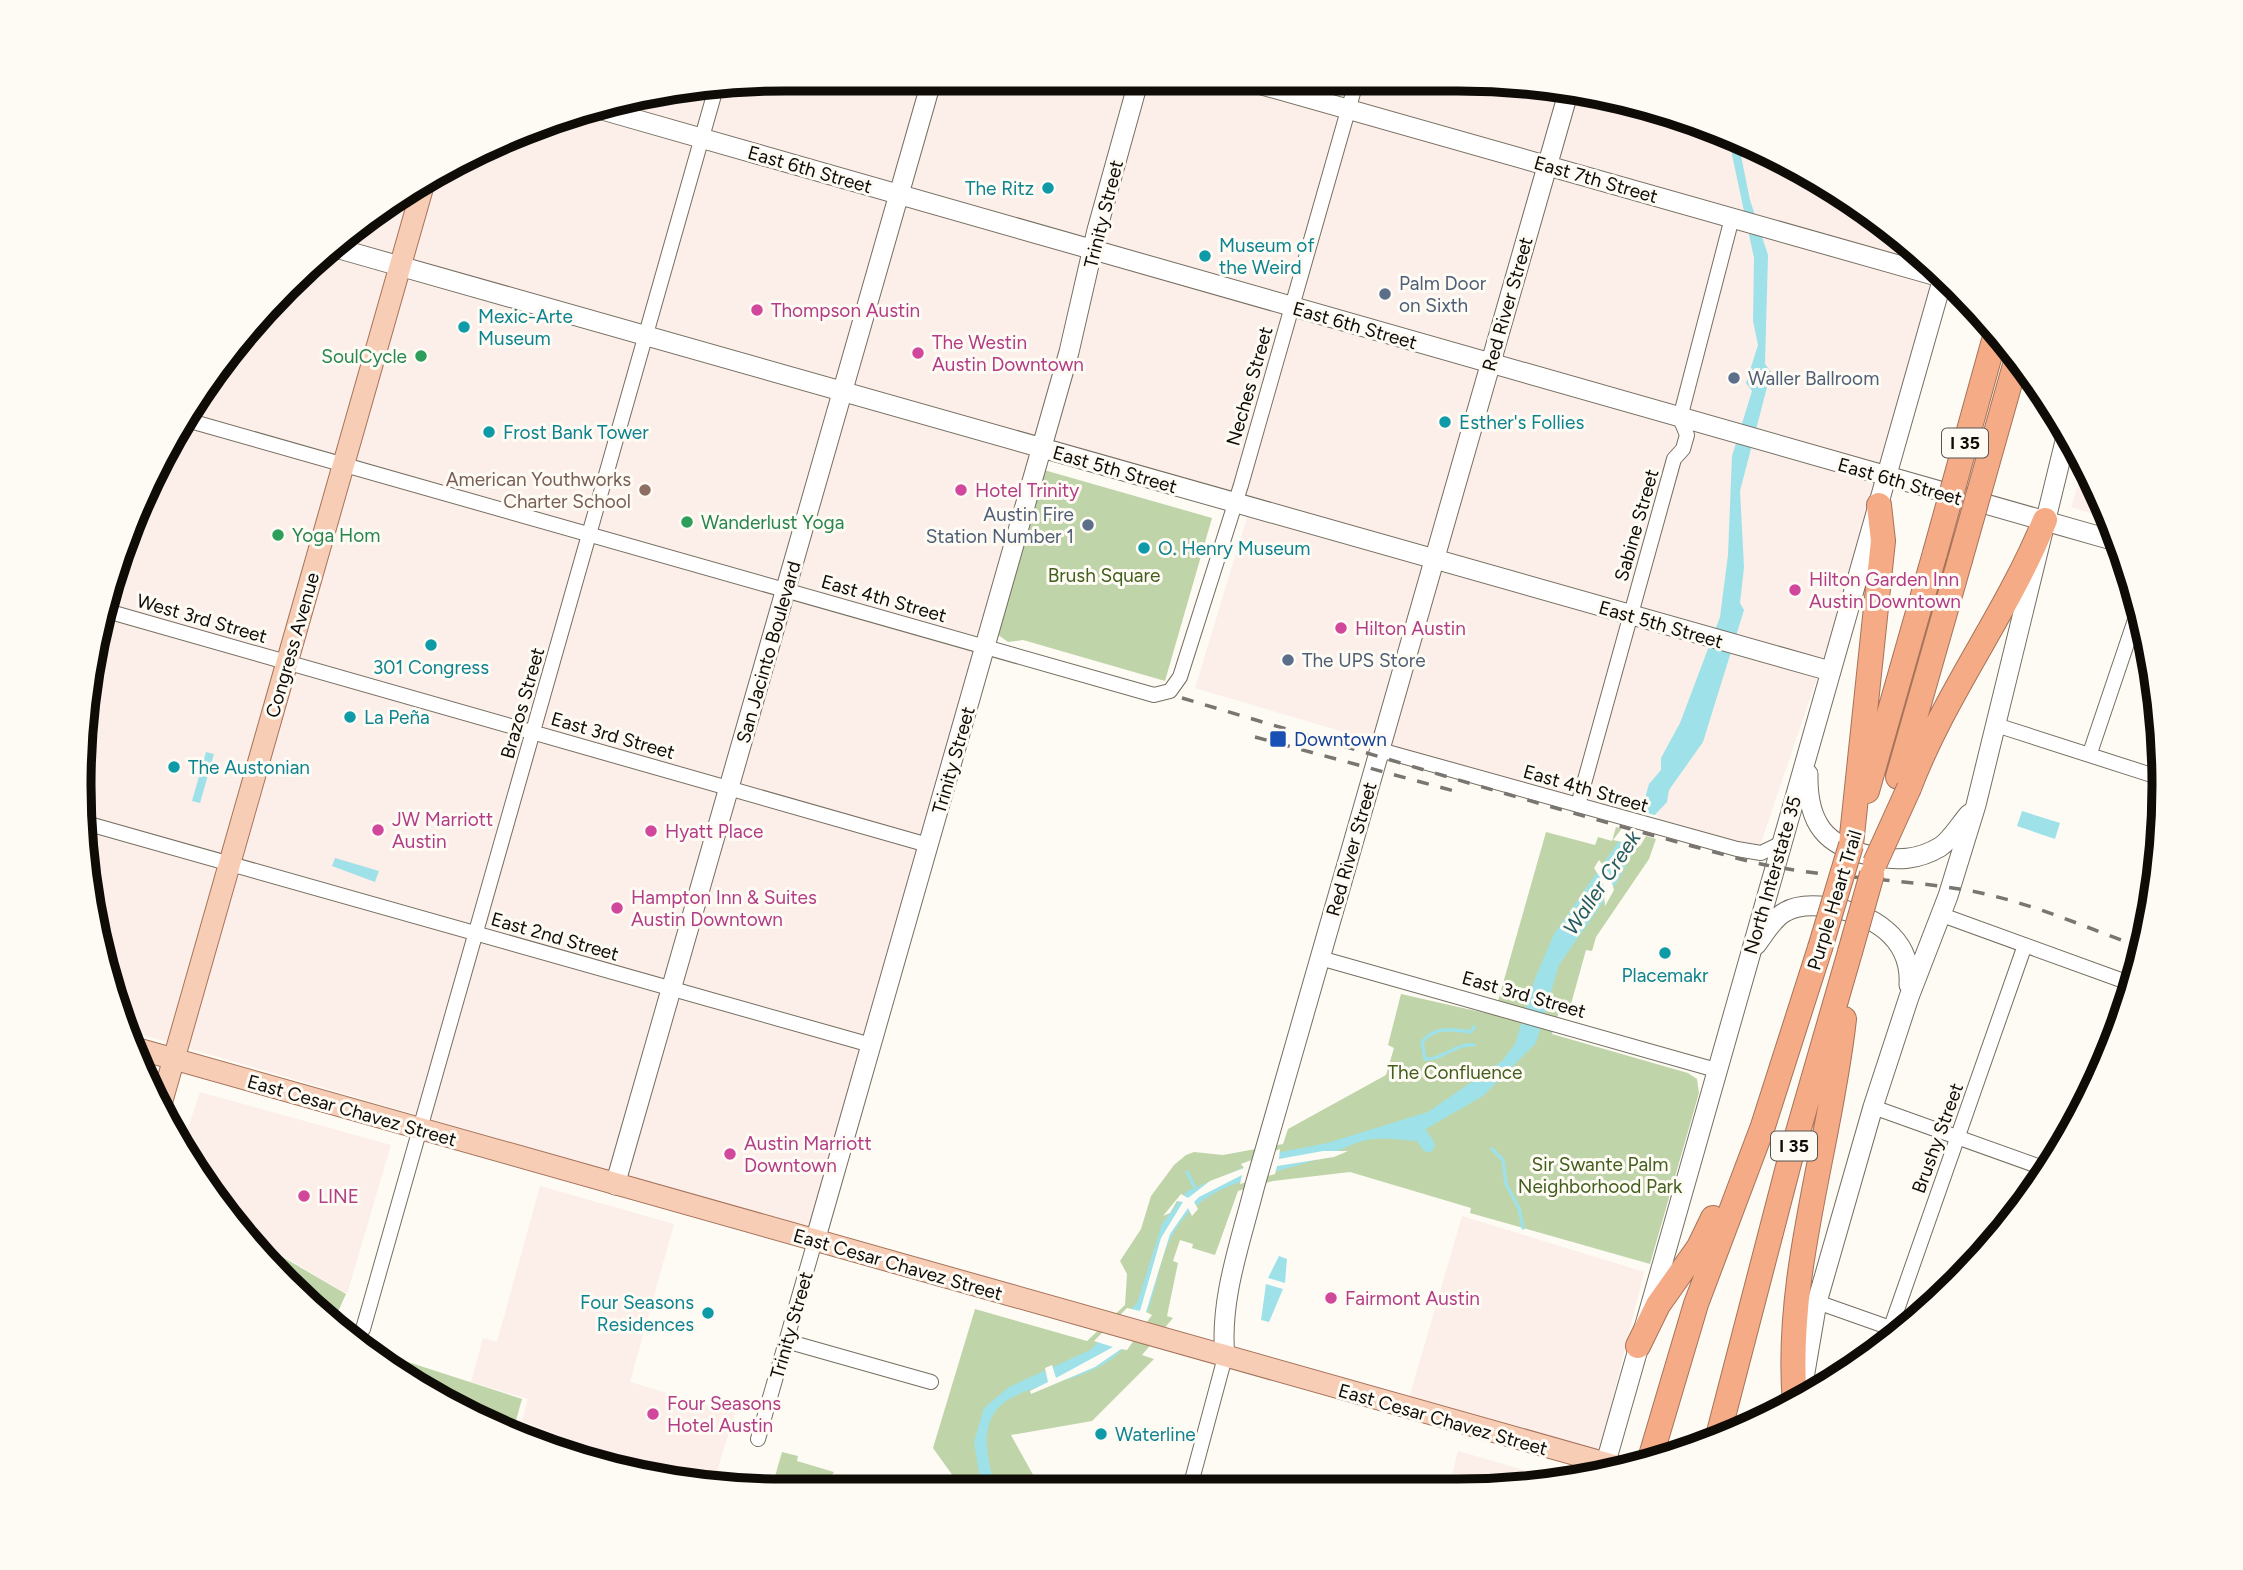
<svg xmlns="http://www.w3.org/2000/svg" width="2243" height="1570" font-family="Figtree,sans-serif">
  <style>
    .commercial { fill: #fceee8 }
    .green { fill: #bfd5a9 }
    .water { fill: #9ee1e8 }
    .pier { fill: #fefbf5 }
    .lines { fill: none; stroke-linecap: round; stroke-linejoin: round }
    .stream { stroke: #9ee1e8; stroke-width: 3.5 }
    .canal { stroke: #9ee1e8; stroke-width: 14 }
    .street-casing { stroke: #756e61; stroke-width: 16 }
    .secondary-casing { stroke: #756e61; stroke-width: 21 }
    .primary-casing { stroke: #a4735a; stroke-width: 23 }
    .highway-casing { stroke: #a4735a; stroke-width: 26 }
    .street { stroke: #fff; stroke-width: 14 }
    .secondary { stroke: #fff; stroke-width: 19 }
    .primary { stroke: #f8cdb6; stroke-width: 21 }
    .highway { stroke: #f4ab86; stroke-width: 24 }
    .rail { stroke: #797671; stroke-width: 3.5; stroke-dasharray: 12 12; stroke-linecap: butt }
    .highway-bridge-casing { stroke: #a4735a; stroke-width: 26; stroke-linecap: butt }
    .highway-bridge { stroke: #f4ab86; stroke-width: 24 }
    .culture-dot { fill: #0f9aa8; stroke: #fefbf5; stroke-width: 2.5 }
    .service-dot { fill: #5c6f8a; stroke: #fefbf5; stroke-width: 2.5 }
    .hotel-dot { fill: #d1479c; stroke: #fefbf5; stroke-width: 2.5 }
    .leisure-dot { fill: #2e9e5b; stroke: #fefbf5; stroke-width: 2.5 }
    .education-dot { fill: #8d6e63; stroke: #fefbf5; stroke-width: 2.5 }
    .transit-dot { fill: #1a4fb4; stroke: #fefbf5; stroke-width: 2.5 }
    .labels { text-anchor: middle; stroke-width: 6; stroke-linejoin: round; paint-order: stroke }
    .shield { fill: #fefbf5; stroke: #57544e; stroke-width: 2 }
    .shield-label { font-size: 18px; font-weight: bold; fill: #0f0c07 }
    .street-label { font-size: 19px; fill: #0f0c07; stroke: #fefbf5 }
    .culture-label { font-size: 19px; fill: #0d838f; stroke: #fefbf5; text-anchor: start }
    .service-label { font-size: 19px; fill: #4e5e75; stroke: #fefbf5; text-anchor: start }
    .hotel-label { font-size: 19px; fill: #b23c85; stroke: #fefbf5; text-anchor: start }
    .leisure-label { font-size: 19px; fill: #27864d; stroke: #fefbf5; text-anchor: start }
    .education-label { font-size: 19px; fill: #785e54; stroke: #fefbf5; text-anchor: end }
    .park-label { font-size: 19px; fill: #425e1d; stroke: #fefbf5 }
    .transit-label { font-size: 19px; fill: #164399; stroke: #fefbf5; text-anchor: start }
    .water-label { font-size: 21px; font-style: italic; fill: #235b61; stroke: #fefbf5 }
    .rim { fill: none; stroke: #0f0c07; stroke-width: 9 }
  </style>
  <rect width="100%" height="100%" fill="#fefbf5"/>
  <path class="commercial" d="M785 79H1458L1595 92 1771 152 1888 224 1939 269 1881 489 1761 843 1756 846 1718 840 1370 744 1371 740 1195 688 1252 501 1034 443 809 1229 129 1031 92 922 79 785 85 693 133 514 174 432 254 320 393 198 473 151 602 103Z
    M2084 466 2111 515 2112 520 2071 507Z
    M200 1092 391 1145 347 1294 243 1232 218 1203 221 1191 205 1186 198 1178 181 1149Z
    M540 1186 674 1224 630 1382 735 1413 713 1484 646 1477 647 1471 522 1421 528 1399 471 1382 483 1338 497 1342Z
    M1462 1216 1644 1272 1599 1454 1409 1398Z
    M1458 1451 1562 1481 1448 1491Z"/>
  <path class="green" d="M1044 470 1212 518 1165 681 1023 640 1008 642 997 634Z
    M1616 827 1656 839 1649 859 1596 937 1592 951 1586 950 1571 1004 1559 1012 1552 1034 1688 1073 1697 1079 1699 1093 1650 1264 1470 1213 1471 1208 1350 1172 1273 1181 1238 1191 1215 1255 1192 1248 1193 1244 1180 1240 1173 1261 1178 1263 1167 1316 1173 1318 1142 1355 1154 1359 1092 1421 1011 1435 1042 1491H955L958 1483 933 1448 975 1309 1087 1341 1125 1305 1127 1274 1120 1261 1141 1229 1151 1196 1174 1165 1186 1155 1194 1152 1223 1155 1283 1144 1288 1129 1386 1075 1394 1048 1388 1045 1401 994 1494 1015 1546 832 1595 845 1598 837 1612 841Z
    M245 1235 346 1294 333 1323 285 1284Z
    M377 1352 522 1399 515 1424 516 1438 392 1372 370 1354Z
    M782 1452 798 1456 797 1461 834 1472 833 1474 817 1480 804 1491 771 1490Z
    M834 1478 842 1479 841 1491H808L818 1483Z"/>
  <path class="water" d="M1723 136 1738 141 1750 200 1768 255 1765 364 1771 372 1740 491 1744 567 1740 603 1744 610 1703 742 1669 790 1667 802 1650 820 1617 882 1559 965 1536 1043 1483 1096 1424 1130 1421 1141C1405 1141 1390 1137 1374 1139 1357 1140 1340 1151 1324 1157 1271 1177 1210 1177 1176 1229 1150 1270 1163 1307 1123 1349 1068 1407 952 1360 997 1491H982L974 1442 984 1408 1009 1387 1090 1350 1137 1303 1162 1224 1187 1191 1281 1152 1327 1143 1428 1112 1502 1061 1515 1044 1536 976 1554 934 1642 808 1649 784 1661 770V758L1680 723 1720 617 1728 555 1732 456 1752 391 1746 383 1758 345 1753 321 1754 258 1731 150Z
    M206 752 214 754 200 803 192 801Z
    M2022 811 2060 823 2055 839 2017 826Z
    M335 858 379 871 375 882 332 866Z
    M1279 1256 1287 1259 1285 1283 1268 1278Z
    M1266 1284 1283 1289 1269 1322 1261 1320Z"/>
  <path class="pier" d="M1636 810 1658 816 1640 846 1613 840Z
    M1599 860 1609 873 1614 890 1605 906 1603 882 1594 868Z
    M1280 1149 1279 1159 1323 1151H1348L1334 1157 1277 1166 1275 1174 1240 1184 1242 1175 1199 1197 1194 1202 1198 1209 1192 1216 1188 1208 1170 1234 1146 1312 1152 1315 1127 1350 1121 1349 1095 1367 1031 1394 1030 1391 1048 1382 1045 1368 1052 1365 1056 1378 1113 1347 1094 1341 1127 1308 1140 1311 1161 1238 1183 1202 1177 1201 1170 1213 1163 1216 1181 1194 1188 1198 1210 1181 1244 1168 1241 1164Z"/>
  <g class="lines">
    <path class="stream" d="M1474 1027 1471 1032C1452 1030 1437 1025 1422 1042L1425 1059C1443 1060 1455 1043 1474 1045
      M1492 1149 1503 1160 1506 1184 1519 1208 1523 1228
      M1187 1172 1194 1186"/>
    <path class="canal" d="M1413 1124 1428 1145"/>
    <defs>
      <path id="street" d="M183 419 1154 695 1170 691 1180 677 1241 485 1357 79
        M107 611 928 845
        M1996 725 2164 779
        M1380 750 1737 849 1761 853 1782 843
        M2090 753 2139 608
        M1578 805 1674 459 1683 449 1687 435 1680 418 1732 218
        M82 822 871 1045
        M1942 915 2132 984
        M1320 958 1716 1070
        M1873 1107 2049 1170
        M1817 1302 1899 1331
        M363 1329 716 88
        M786 1341 931 1382
        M1885 1344 2025 945
        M758 1439 815 1241
        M1191 1482 1224 1491
        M1189 1491 1225 1357"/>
      <path id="secondary" d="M1241 79 1951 280
        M592 107 2119 542
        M336 248 1830 671
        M1808 774C1807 823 1825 847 1873 856 1898 861 1918 860 1940 847 1951 840 1960 824 1969 814
        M1756 945C1765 934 1772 919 1785 912 1797 905 1814 905 1828 907 1871 913 1912 937 1909 985
        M615 1185 932 79
        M815 1241 1069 352 1097 230 1139 79
        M1225 1357C1219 1300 1241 1241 1255 1185L1569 90
        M1802 1390 1817 1302 1873 1107 1909 997 1948 896 1976 805 2067 433
        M1602 1476 1944 274"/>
      <path id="primary" d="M135 1048 1623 1468
        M159 1111 425 179"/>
      <path id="highway" d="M1898 777 1960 560
        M1909 788C1945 693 2007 614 2045 520
        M1867 791 1935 553
        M1851 845 1883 541 1879 505
        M1638 1346 1658 1305 1699 1247 1713 1218
        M1795 1404C1784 1275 1830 1147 1844 1019
        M1718 1436 1789 1163 1850 952
        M1650 1459 1696 1304 1763 1126 1820 948"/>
    </defs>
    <use href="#street" class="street-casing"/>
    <use href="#secondary" class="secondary-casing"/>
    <use href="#primary" class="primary-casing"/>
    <use href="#highway" class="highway-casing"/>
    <use href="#street" class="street"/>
    <use href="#secondary" class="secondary"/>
    <use href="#primary" class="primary"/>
    <use href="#highway" class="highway"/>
    <path class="rail" d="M1182 698C1367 753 1552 809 1740 859 1816 879 1894 877 1971 891 2030 902 2087 928 2143 948
      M1255 737 1454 791"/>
    <defs>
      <path id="highway-bridge" d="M1935 553 1996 333
        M1960 560 2017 358
        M1875 863 1909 788
        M1820 948 1851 845
        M1850 952 1872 874"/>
    </defs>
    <use href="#highway-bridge" class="highway-bridge-casing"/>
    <use href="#highway-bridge" class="highway-bridge"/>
  </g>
  <g class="culture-dot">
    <circle cx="1048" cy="188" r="7"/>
    <circle cx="1205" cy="256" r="7"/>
    <circle cx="464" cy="327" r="7"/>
    <circle cx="1445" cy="422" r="7"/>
    <circle cx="489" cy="432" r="7"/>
    <circle cx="1144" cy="548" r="7"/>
    <circle cx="431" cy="645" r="7"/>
    <circle cx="350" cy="717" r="7"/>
    <circle cx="174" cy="767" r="7"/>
    <circle cx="1665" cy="953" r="7"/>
    <circle cx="708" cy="1313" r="7"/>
    <circle cx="1101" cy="1434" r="7"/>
  </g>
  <g class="service-dot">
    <circle cx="1385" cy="294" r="7"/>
    <circle cx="1734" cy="378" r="7"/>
    <circle cx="1088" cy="525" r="7"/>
    <circle cx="1288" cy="660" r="7"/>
  </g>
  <g class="hotel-dot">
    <circle cx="757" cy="310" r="7"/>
    <circle cx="918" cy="353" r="7"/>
    <circle cx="961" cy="490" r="7"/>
    <circle cx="1795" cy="590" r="7"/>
    <circle cx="1341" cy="628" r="7"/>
    <circle cx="378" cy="830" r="7"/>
    <circle cx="651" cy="831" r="7"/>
    <circle cx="617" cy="908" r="7"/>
    <circle cx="730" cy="1154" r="7"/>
    <circle cx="304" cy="1196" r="7"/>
    <circle cx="1331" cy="1298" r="7"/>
    <circle cx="653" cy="1414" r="7"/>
  </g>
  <g class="leisure-dot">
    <circle cx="421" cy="356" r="7"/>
    <circle cx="687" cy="522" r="7"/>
    <circle cx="278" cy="535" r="7"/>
  </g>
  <circle class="education-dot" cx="645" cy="490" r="7"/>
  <rect class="transit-dot" x="1269" y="730" width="18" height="18" rx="3.5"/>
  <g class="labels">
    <g class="shield">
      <rect x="1942" y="428.5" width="46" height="29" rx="5"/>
      <rect x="1771" y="1131.5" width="46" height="29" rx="5"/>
    </g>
    <g class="shield-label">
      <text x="1965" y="449">I 35</text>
      <text x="1794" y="1152">I 35</text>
    </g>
    <g class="street-label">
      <text transform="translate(810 169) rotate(16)" y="7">East 6th Street</text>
      <text transform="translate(1596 179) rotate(16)" y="7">East 7th Street</text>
      <text transform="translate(1103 214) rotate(-76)" y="7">Trinity Street</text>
      <text transform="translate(1507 304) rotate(-74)" y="7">Red River Street</text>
      <text transform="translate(1355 325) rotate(16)" y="7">East 6th Street</text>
      <text transform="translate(1249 386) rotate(-74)" y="7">Neches Street</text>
      <text transform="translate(1115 469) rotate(16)" y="7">East 5th Street</text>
      <text transform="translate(1900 481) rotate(16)" y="7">East 6th Street</text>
      <text transform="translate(1636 525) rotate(-74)" y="7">Sabine Street</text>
      <text transform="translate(884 598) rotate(16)" y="7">East 4th Street</text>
      <text transform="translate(202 618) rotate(16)" y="7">West 3rd Street</text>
      <text transform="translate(1661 624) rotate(16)" y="7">East 5th Street</text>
      <text transform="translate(292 645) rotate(-74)" y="7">Congress Avenue</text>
      <text transform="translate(768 652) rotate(-74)" y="7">San Jacinto Boulevard</text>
      <text transform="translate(522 703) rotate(-74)" y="7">Brazos Street</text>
      <text transform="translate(613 735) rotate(16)" y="7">East 3rd Street</text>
      <text transform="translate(953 760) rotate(-74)" y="7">Trinity Street</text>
      <text transform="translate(1586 788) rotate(16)" y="7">East 4th Street</text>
      <text transform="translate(1351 849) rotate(-74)" y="7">Red River Street</text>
      <text transform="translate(1772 875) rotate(-74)" y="7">North Interstate 35</text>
      <text transform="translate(1834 900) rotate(-73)" y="7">Purple Heart Trail</text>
      <text transform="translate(555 936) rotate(16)" y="7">East 2nd Street</text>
      <text transform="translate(1524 994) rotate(16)" y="7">East 3rd Street</text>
      <text transform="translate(352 1110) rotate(16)" y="7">East Cesar Chavez Street</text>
      <text transform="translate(1937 1138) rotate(-70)" y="7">Brushy Street</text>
      <text transform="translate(898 1264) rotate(16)" y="7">East Cesar Chavez Street</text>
      <text transform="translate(791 1325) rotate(-74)" y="7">Trinity Street</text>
      <text transform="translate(1443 1419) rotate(16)" y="7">East Cesar Chavez Street</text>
    </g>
    <g class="culture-label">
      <text x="1034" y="195" text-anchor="end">The Ritz</text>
      <text x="1219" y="252">Museum of<tspan x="1219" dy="22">the Weird</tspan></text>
      <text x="478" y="323">Mexic-Arte<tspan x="478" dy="22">Museum</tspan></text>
      <text x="1459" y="429">Esther's Follies</text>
      <text x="503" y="439">Frost Bank Tower</text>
      <text x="1158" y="555">O. Henry Museum</text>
      <text x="431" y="674" text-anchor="middle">301 Congress</text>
      <text x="364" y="724">La Peña</text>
      <text x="188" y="774">The Austonian</text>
      <text x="1665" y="982" text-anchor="middle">Placemakr</text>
      <text x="694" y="1309" text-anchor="end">Four Seasons<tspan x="694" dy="22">Residences</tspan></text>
      <text x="1115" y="1441">Waterline</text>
    </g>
    <g class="service-label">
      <text x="1399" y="290">Palm Door<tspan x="1399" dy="22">on Sixth</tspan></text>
      <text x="1748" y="385">Waller Ballroom</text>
      <text x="1074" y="521" text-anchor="end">Austin Fire<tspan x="1074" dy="22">Station Number 1</tspan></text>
      <text x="1302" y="667">The UPS Store</text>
    </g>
    <g class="hotel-label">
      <text x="771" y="317">Thompson Austin</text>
      <text x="932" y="349">The Westin<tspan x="932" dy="22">Austin Downtown</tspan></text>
      <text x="975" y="497">Hotel Trinity</text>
      <text x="1809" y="586">Hilton Garden Inn<tspan x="1809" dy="22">Austin Downtown</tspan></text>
      <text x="1355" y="635">Hilton Austin</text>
      <text x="392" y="826">JW Marriott<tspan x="392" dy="22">Austin</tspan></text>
      <text x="665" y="838">Hyatt Place</text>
      <text x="631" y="904">Hampton Inn &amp; Suites<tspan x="631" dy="22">Austin Downtown</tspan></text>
      <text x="744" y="1150">Austin Marriott<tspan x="744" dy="22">Downtown</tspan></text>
      <text x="318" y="1203">LINE</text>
      <text x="1345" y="1305">Fairmont Austin</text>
      <text x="667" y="1410">Four Seasons<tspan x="667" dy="22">Hotel Austin</tspan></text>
    </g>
    <g class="leisure-label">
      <text x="407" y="363" text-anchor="end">SoulCycle</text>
      <text x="701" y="529">Wanderlust Yoga</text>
      <text x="292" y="542">Yoga Hom</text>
    </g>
    <g class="education-label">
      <text x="631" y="486">American Youthworks<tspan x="631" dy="22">Charter School</tspan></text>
    </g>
    <g class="park-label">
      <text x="1104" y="582">Brush Square</text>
      <text x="1455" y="1079">The Confluence</text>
      <text x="1600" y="1171">Sir Swante Palm<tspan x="1600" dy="22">Neighborhood Park</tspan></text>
    </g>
    <g class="transit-label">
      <text x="1294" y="746">Downtown</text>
    </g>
    <g class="water-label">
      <text transform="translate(1602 883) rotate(-56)" y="7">Waller Creek</text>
    </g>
  </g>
  <path d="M0 0H2243V1570H0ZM785 91H1458A694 694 0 0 1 2152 785V785A694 694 0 0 1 1458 1479H785A694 694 0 0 1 91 785V785A694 694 0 0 1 785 91Z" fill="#fefbf5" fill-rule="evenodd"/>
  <path class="rim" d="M785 91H1458A694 694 0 0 1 2152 785V785A694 694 0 0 1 1458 1479H785A694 694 0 0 1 91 785V785A694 694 0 0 1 785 91Z"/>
</svg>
